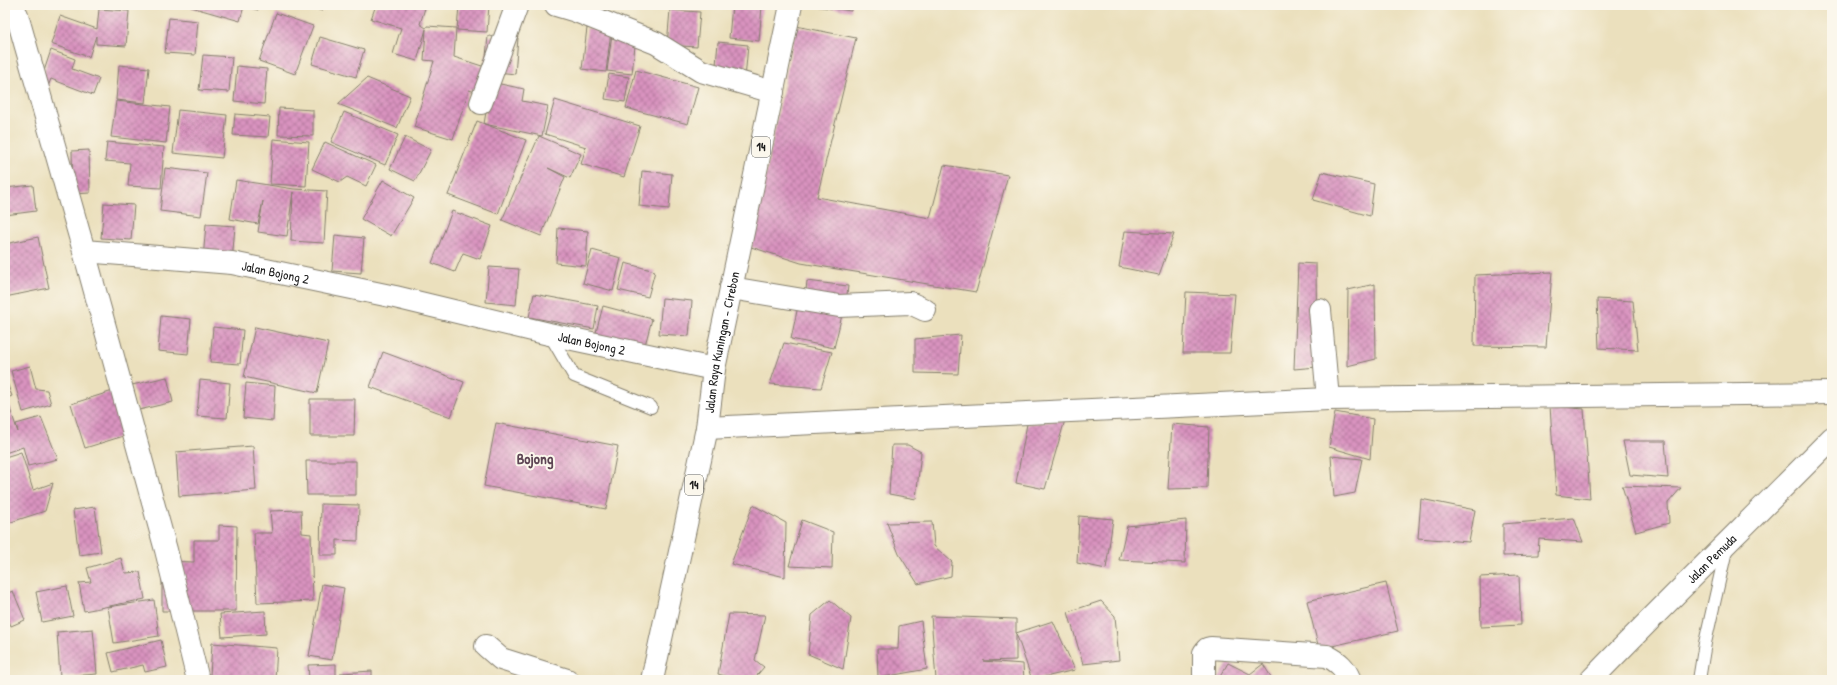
<svg xmlns="http://www.w3.org/2000/svg" width="1837" height="685" font-family="'Patrick Hand',sans-serif">
  <style>
    .building { fill: url(#building-cross-hatch) }
    .lines { fill: none; stroke-linecap: round; stroke-linejoin: round }
    .service-casing { stroke: #847e6c; stroke-width: 14 }
    .minor-casing { stroke: #847e6c; stroke-width: 24 }
    .trunk-casing { stroke: #847e6c; stroke-width: 24 }
    .service { stroke: #fff; stroke-width: 12 }
    .minor { stroke: #fff; stroke-width: 22 }
    .trunk { stroke: #fff; stroke-width: 22 }
    .labels { text-anchor: middle; stroke-width: 4; stroke-linejoin: round; paint-order: stroke }
    .shield { fill: #fbf7ec; stroke: #5f5e5a; stroke-width: 1 }
    .shield-label { font-size: 12px; font-weight: bold; fill: #1c1c1c }
    .street-label { font-size: 13px; fill: #1c1c1c; stroke: #fbf7ec }
    .quarter-label { font-size: 15px; font-weight: bold; fill: #5e4655; stroke: #fbf7ec }
  </style>
  <defs>
    <pattern id="building-cross-hatch" width="8" height="8" patternUnits="userSpaceOnUse"><rect width="8" height="8" fill="#d993bf"/><path d="M0 0l8 8M0 8l8-8" fill="none" stroke="#af779a"/></pattern>
  </defs>
  <rect width="100%" height="100%" fill="#fbf7ec"/>
  <filter id="ink" filterUnits="userSpaceOnUse"><feTurbulence type="fractalNoise" baseFrequency=".025" numOctaves="2"/><feDisplacementMap in="SourceGraphic" scale="8" xChannelSelector="R" yChannelSelector="G"/><feConvolveMatrix kernelMatrix="1 2 1 2 8 2 1 2 1" color-interpolation-filters="sRGB"/></filter>
  <filter id="wash" filterUnits="userSpaceOnUse"><feTurbulence type="fractalNoise" baseFrequency=".012" numOctaves="4" result="noise"/><feDisplacementMap in="SourceGraphic" scale="16" xChannelSelector="R" yChannelSelector="G"/><feGaussianBlur stdDeviation="0.9" result="paint"/><feColorMatrix in="noise" values="0 0 0 0 0 0 0 0 0 0 0 0 0 0 0 0 0 1.4 0 .05"/><feComposite in="paint" operator="in"/></filter>
  <g filter="url(#wash)">
    <rect width="100%" height="100%" fill="#ebe0bd"/>
    <g id="blocks">
      <path class="building" d="M192 5H259L258 10 244 6 240 21 191 7Z
        M304 5H324L322 11Z
        M376 5H426L420 24 426 28 427 26 456 28 454 57 485 67 488 36 518 38 515 74 489 71 482 94 469 90 453 139 414 127 434 61 424 60 426 29 417 61 393 54 401 28 371 19Z
        M459 5H489L487 32 457 30Z
        M577 5H607L606 9 577 7Z
        M732 5 762 6 759 41 729 38Z
        M815 5H852L851 11 814 6Z
        M99 9 129 11 126 46 96 44V36L89 57 51 44 60 16 97 29Z
        M670 10 700 12 697 47 667 45Z
        M276 13 313 26 295 74 259 61Z
        M169 18 198 21 195 55 165 53Z
        M796 26 856 38 817 197 930 218 944 165 1008 175 976 292 801 263 751 247Z
        M587 28 611 31 606 72 582 69Z
        M612 34 636 36 632 74 607 71Z
        M320 37 364 50 356 77 312 64Z
        M718 42 748 45 745 79 715 77Z
        M51 50 75 59 72 69 99 79 93 95 51 79 47 89 41 80Z
        M203 55 232 57 229 92 199 90Z
        M119 65 149 68 145 103 116 100Z
        M237 66 267 69 264 104 234 101Z
        M636 70 698 87 688 124 626 108Z
        M609 74 629 77 625 102 605 99Z
        M367 78 410 96 397 128 338 104Z
        M491 82 524 89 522 101 548 106 542 136 484 124Z
        M555 100 640 126 624 177 581 164 586 147 545 134Z
        M116 101 170 107 166 143 111 137Z
        M279 108 313 110V136L278 135Z
        M178 110 227 115 222 158 173 153Z
        M344 112 398 135 385 165 331 142Z
        M235 114 270 117 268 137 233 135Z
        M477 121 526 140 498 214 448 195Z
        M539 136 581 154 570 178 548 168 565 177 541 236 502 220Z
        M405 137 431 150 415 181 390 169Z
        M273 139 309 142 306 186 270 184Z
        M107 142 164 147 161 188 128 186 130 163 105 161Z
        M325 142 376 165 366 186 347 177 340 182 312 169Z
        M89 150 90 193 73 194 72 151Z
        M5 162 9 183 5 184Z
        M165 168 207 173 201 216 160 211Z
        M642 171 672 174 669 209 639 206Z
        M1322 172 1374 184 1370 216 1313 200Z
        M236 180 294 189 327 191 324 243 291 241 293 192 287 236 258 232 263 201 258 224 230 219Z
        M383 180 414 198 391 236 361 219Z
        M33 185 36 211 5 215V188Z
        M104 203 134 205 131 240 101 238Z
        M452 211 492 226 480 259 463 253 455 272 432 263Z
        M206 224 235 226 232 262 203 259Z
        M558 228 588 231 586 266 556 263Z
        M1125 231 1174 234 1159 275 1119 267Z
        M335 235 364 238 361 273 332 271Z
        M38 237 49 288 5 297V244Z
        M592 250 621 258 613 291 583 283Z
        M625 263 655 271 648 297 618 290Z
        M1298 263 1316 264 1317 367 1294 369Z
        M489 267 519 269 516 305 486 302Z
        M1552 272 1546 347 1474 346 1475 275Z
        M807 281 848 286 846 303 805 299Z
        M1375 284 1376 359 1347 366 1348 290Z
        M1186 292 1235 294 1230 353H1183Z
        M534 294 598 306 594 329 529 317Z
        M662 298 692 301 689 336 659 334Z
        M1597 299 1633 301 1638 350 1599 348Z
        M603 306 652 319 644 349 595 336Z
        M798 306 842 315 834 348 791 339Z
        M161 316 191 319 188 354 158 351Z
        M213 327 243 330 240 364 210 362Z
        M255 327 328 343 317 393 244 377Z
        M961 335 958 374 915 373V339Z
        M784 343 832 352 821 388 770 384Z
        M383 352 464 382 451 417 370 387Z
        M30 366 36 389 47 390 51 404 23 412 11 371Z
        M167 377 173 402 139 410 132 385Z
        M5 378 12 396 5 399Z
        M200 380 230 383 227 418 197 416Z
        M246 383 275 386 273 421 243 418Z
        M116 390 130 434 85 448 71 404Z
        M310 399H355L354 436H310Z
        M9 406 18 432 16 424 41 417 58 459 28 466 23 447 5 453V407Z
        M1550 406 1584 409 1590 499 1556 495Z
        M1335 412 1373 419 1370 459 1329 447Z
        M1065 420 1045 489 1016 483 1027 424Z
        M496 423 618 446 606 509 484 486Z
        M1172 424 1209 427 1207 488 1168 489Z
        M1623 441H1665L1668 478 1630 475Z
        M892 445H908L921 452 916 499 889 494Z
        M253 446 256 490 179 496 176 452Z
        M21 452 33 490 53 483 45 511 5 524V457Z
        M1331 456 1362 459 1355 493 1334 497Z
        M306 461H356V495H307Z
        M1622 486 1681 488 1668 503 1669 523 1636 532Z
        M1421 499 1475 510 1469 542 1418 538Z
        M321 504 359 505 358 541 337 540V555H320Z
        M753 505 786 523 785 577 731 564Z
        M95 507 101 552 79 555 73 510Z
        M301 510 302 533 311 534 313 601 257 603 254 533H272L270 511Z
        M1079 516 1113 519 1106 569 1077 563Z
        M1574 518 1583 542 1539 539 1538 555 1503 556V524Z
        M802 520 833 532 832 568 789 566Z
        M1186 520 1185 563 1119 560 1127 526Z
        M932 522 934 546 952 562 951 576 918 584 899 554 887 523Z
        M219 525 237 526 236 611H162V561L194 562V540H219Z
        M121 558 125 573 140 572 145 599 84 611 79 583 91 582 87 568Z
        M1519 575 1521 625 1481 627 1480 577Z
        M1386 583 1398 631 1319 649 1307 601Z
        M322 584 344 588 332 660 309 656Z
        M67 586 73 616 42 622 36 592Z
        M13 591 25 620 11 626 5 611V594Z
        M154 600 159 636 114 643 108 607Z
        M830 600 851 618 843 669 808 654 812 615Z
        M1101 601 1115 616 1119 660 1083 664 1068 612Z
        M265 611 266 634 222 637 220 614Z
        M729 614 765 615 755 660 764 667 753 680H739L718 674Z
        M931 616 1016 619V660L983 661 1023 664 1024 680H936Z
        M921 621 927 669 878 678 877 649H898L899 626Z
        M1053 621 1075 670 1032 680 1016 633Z
        M93 629 97 674 60 677 57 632Z
        M161 640 167 667 145 672 143 665 113 672 108 653Z
        M212 643 277 648 275 680 210 676Z
        M1228 663 1250 674 1263 664 1273 680H1218Z
        M336 664V680H309L308 665Z
        M372 671V680H341V673Z"/>
    </g>
  </g>
  <g filter="url(#ink)">
    <use href="#blocks" fill-opacity="0" stroke="#847e6c" stroke-width="1"/>
    <g class="lines">
      <defs>
        <path id="service" d="M550 335 574 376 651 407
          M1699 680 1705 643 1727 546"/>
        <g id="minor">
          <path id="s1" d="M11 5 17 15 84 251 232 263 395 297 549 334 714 369"/>
          <path d="M556 5 576 11 656 43 701 71 773 92"/>
          <path d="M481 103 517 5"/>
          <path d="M84 251 166 550 198 680"/>
          <path d="M731 288 839 306 910 303 925 310"/>
          <path d="M1320 310 1328 399"/>
          <path d="M707 428 1328 399 1832 393"/>
          <path d="M486 646 501 659 567 680"/>
          <path d="M1204 674V653L1207 649 1211 648 1327 656C1339 662 1345 668 1350 680"/>
          <path id="s2" d="M1591 680C1670 598 1752 519 1832 438"/>
        </g>
        <g id="trunk">
          <path id="s3" d="M652 680 707 428 714 369 791 5"/>
        </g>
      </defs>
      <use href="#service" class="service-casing"/>
      <use href="#minor" class="minor-casing"/>
      <use href="#trunk" class="trunk-casing"/>
      <use href="#service" class="service"/>
      <use href="#minor" class="minor"/>
      <use href="#trunk" class="trunk"/>
    </g>
  </g>
  <g class="labels">
    <g class="shield">
      <rect x="752" y="137" width="18" height="20" rx="3"/>
      <rect x="685" y="475" width="18" height="20" rx="3"/>
    </g>
    <g class="shield-label">
      <text x="761" y="151">14</text>
      <text x="694" y="489">14</text>
    </g>
    <g class="street-label">
      <text dy="5" stroke="none"><textPath href="#s1" startOffset="450">Jalan Bojong 2</textPath></text>
      <text dy="5" stroke="none"><textPath href="#s1" startOffset="774">Jalan Bojong 2</textPath></text>
      <text dy="5" stroke="none"><textPath href="#s3" startOffset="345">Jalan Raya Kuningan - Cirebon</textPath></text>
      <text dy="5" stroke="none"><textPath href="#s2" startOffset="171">Jalan Pemuda</textPath></text>
    </g>
    <g class="quarter-label">
      <text x="535" y="464">Bojong</text>
    </g>
  </g>
  <rect width="1837" height="685" fill="none" stroke="#fbf7ec" stroke-width="20"/>
</svg>
